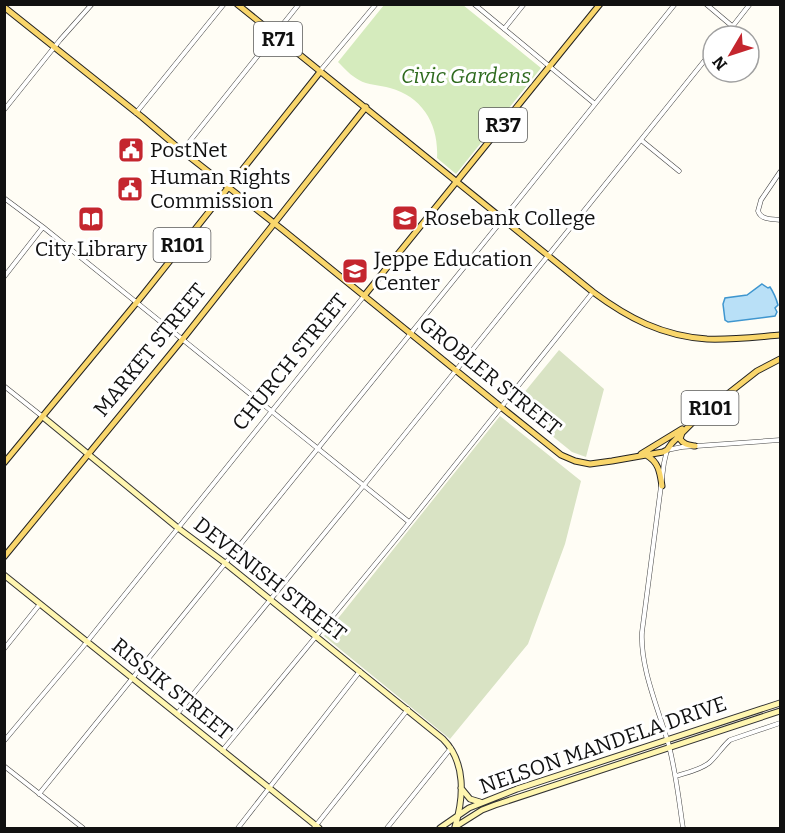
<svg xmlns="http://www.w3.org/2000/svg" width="785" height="833" font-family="Bitter,serif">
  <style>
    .green { fill: #d5ebbd }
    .cemetery { fill: #d9e3c4 }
    .water { fill: #b9e0f7; stroke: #3f96cf; stroke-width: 1.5 }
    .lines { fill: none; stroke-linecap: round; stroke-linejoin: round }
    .street-casing { stroke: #444; stroke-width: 5 }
    .secondary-casing { stroke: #333; stroke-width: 7 }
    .primary-casing { stroke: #222; stroke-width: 7 }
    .street { stroke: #fff; stroke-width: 4 }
    .secondary { stroke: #fff6b0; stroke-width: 5 }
    .primary { stroke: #f9d66b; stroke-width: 5 }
    .labels { text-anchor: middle; stroke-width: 6; stroke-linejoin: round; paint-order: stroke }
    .shield { fill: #fff; stroke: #585858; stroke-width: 1.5 }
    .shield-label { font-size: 20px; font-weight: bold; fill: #111 }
    .park-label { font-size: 21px; font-style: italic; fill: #2f6b1f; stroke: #fff }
    .poi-label { font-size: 21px; fill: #111; stroke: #fff; text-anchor: start }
    .street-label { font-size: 21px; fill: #111; stroke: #fff }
  </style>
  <rect width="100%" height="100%" fill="#fffdf5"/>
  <path class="green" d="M463 5 541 68 456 174 437 158C439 125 423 97 390 88 380 85 367 85 359 80 351 76 344 68 338 62L384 5Z"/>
  <path class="cemetery" d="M559 350 604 389 586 457 572 452 514 405Z
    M500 416 581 481 565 544 528 644 450 739 324 636Z"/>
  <path class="water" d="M762 284 768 288 770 287C774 293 776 298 778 305L775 308 777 312 775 316 728 322 725 320 723 304 725 298 747 295Z"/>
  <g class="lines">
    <defs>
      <path id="street" d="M474 4 595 104
        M706 4 732 26
        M504 29 524 4
        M725 36 750 4
        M320 71 376 4
        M4 110 60 40 92 4
        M136 113 224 4
        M641 140 679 171
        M182 151 299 4
        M780 172 761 200 758 211C761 220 772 219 780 220
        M4 198 43 227 409 522
        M4 277 43 227
        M4 386 43 417
        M4 649 40 604
        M177 714 364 485 713 50
        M4 741 82 648 364 296
        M222 751 404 529 593 292
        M4 766 83 828
        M676 776C686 773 700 770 709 763 717 756 722 747 730 740L780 723
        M39 794 503 219 675 4
        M238 828 360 671
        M314 828 408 709
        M387 828 451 748
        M683 828C679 801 676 773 669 746 659 710 640 669 642 632L664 463 667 450 682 447 780 440"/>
      <path id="secondary" d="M43 417 178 528 225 563 443 739C466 762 464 797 455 827
        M4 575 319 828
        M461 788 470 799 480 802
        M455 827 482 810 495 805 780 711
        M440 828 469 808 517 789 780 703"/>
      <path id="primary" d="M237 4 593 292C628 318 662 336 707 339 731 340 756 337 780 335
        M4 7 142 117 182 151 283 230 501 407 561 455 575 461 590 464 612 461 663 452 667 450 672 443 694 421
        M364 296 600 4
        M692 422 757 371 780 359
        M682 433 680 439C684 445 689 445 695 446
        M641 454 682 429
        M646 455C659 462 660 473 662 486
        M4 463 142 296 320 72
        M4 557 186 335 366 107"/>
    </defs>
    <use href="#street" class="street-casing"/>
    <use href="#secondary" class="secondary-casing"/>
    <use href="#primary" class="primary-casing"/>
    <use href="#street" class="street"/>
    <use href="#secondary" class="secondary"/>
    <use href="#primary" class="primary"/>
  </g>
  <defs>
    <symbol id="civic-square" viewBox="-11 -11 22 22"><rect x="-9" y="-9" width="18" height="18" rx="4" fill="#c4262e" stroke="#fff"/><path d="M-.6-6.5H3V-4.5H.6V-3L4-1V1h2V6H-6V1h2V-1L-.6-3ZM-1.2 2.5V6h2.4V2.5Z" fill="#fff"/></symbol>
    <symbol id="university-square" viewBox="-11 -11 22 22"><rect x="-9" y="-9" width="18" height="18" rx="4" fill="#c4262e" stroke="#fff"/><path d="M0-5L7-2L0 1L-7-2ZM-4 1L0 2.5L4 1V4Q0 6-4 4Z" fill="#fff"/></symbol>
    <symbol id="library-square" viewBox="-11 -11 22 22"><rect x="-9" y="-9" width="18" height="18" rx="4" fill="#c4262e" stroke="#fff"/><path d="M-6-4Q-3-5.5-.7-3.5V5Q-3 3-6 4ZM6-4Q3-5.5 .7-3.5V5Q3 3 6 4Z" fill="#fff"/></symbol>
  </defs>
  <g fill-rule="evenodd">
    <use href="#civic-square" x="116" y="135" width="30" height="30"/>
    <use href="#civic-square" x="115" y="174" width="30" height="30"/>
    <use href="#university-square" x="390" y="203" width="30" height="30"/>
    <use href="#library-square" x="76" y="204" width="30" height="30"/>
    <use href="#university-square" x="340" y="256" width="30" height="30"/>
  </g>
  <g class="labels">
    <g class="shield">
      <rect x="254" y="22" width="48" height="34" rx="4.5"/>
      <rect x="479" y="108" width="48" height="34" rx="4.5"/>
      <rect x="153.5" y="228" width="57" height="34" rx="4.5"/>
      <rect x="681.5" y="391" width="57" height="34" rx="4.5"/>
    </g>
    <g class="shield-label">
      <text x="278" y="46">R71</text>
      <text x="503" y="132">R37</text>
      <text x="182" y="252">R101</text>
      <text x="710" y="415">R101</text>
    </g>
    <g class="park-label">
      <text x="466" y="83">Civic Gardens</text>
    </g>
    <g class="poi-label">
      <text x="150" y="157">PostNet</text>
      <text x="150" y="184">Human Rights<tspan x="150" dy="24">Commission</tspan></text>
      <text x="424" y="225">Rosebank College</text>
      <text x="91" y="256" text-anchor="middle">City Library</text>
      <text x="374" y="266">Jeppe Education<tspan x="374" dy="24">Center</tspan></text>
    </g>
    <g class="street-label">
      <text transform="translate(150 350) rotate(-51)" y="7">MARKET STREET</text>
      <text transform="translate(290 362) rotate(-51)" y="7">CHURCH STREET</text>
      <text transform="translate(490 376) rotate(39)" y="7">GROBLER STREET</text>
      <text transform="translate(270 579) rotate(38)" y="7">DEVENISH STREET</text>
      <text transform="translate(172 689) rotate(39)" y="7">RISSIK STREET</text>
      <text transform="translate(603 745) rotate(-19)" y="7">NELSON MANDELA DRIVE</text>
    </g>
  </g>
  <rect width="785" height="833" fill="none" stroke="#111111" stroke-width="12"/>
  <g transform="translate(731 54) rotate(231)"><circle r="28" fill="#ffffff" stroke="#a0a0a0" stroke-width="1.5"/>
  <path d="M0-4.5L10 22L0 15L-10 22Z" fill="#c4262e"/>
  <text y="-9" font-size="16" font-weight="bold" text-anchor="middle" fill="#111111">N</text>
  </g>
</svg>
